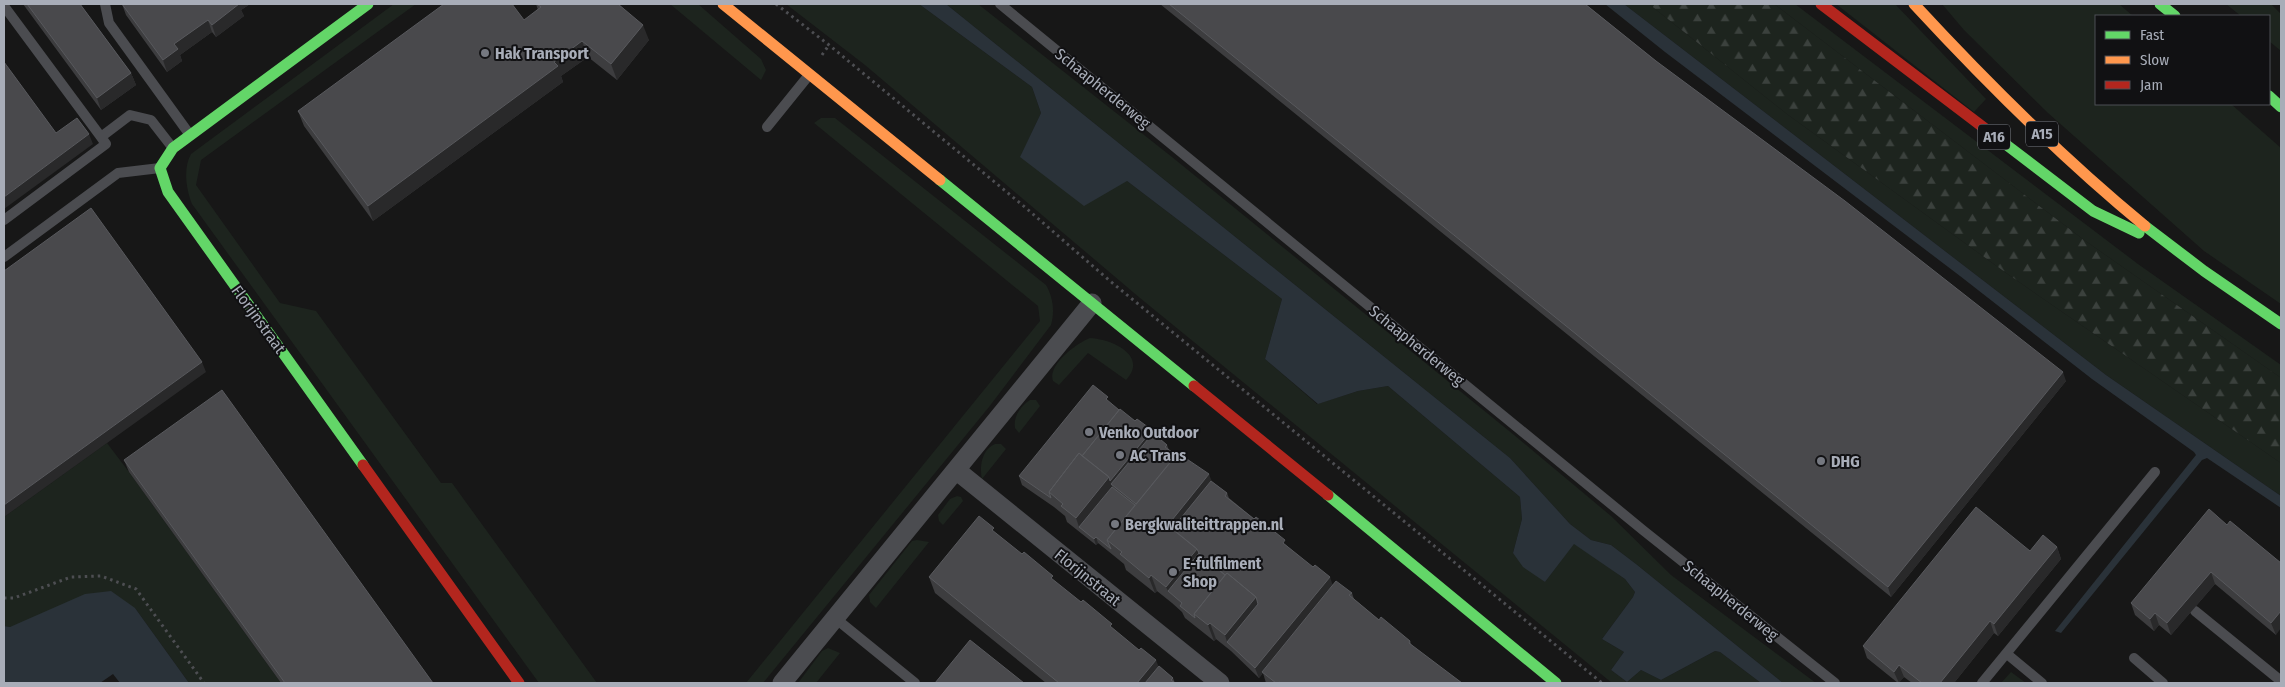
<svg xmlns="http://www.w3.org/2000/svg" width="2285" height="687" font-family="'Fira Sans Condensed',sans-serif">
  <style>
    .green { fill: #1d241e }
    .forest { fill: url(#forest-firs) }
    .water { fill: #2a3239 }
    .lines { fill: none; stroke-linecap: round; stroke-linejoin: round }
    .path { stroke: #4d4e52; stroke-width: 3; stroke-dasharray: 2.5 4; stroke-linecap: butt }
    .lane { stroke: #4b4c50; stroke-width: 10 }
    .street { stroke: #4b4c50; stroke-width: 19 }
    .fast { stroke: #63d668; stroke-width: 11 }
    .slow { stroke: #ff974d; stroke-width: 11 }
    .jam { stroke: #b3261e; stroke-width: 11 }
    .wall { fill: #3d3d3f }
    .shaded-wall { fill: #29292a }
    .building { fill: #49494c; stroke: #58595d }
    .poi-dot { fill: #757880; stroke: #111113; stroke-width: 2 }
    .labels { text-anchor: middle; stroke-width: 4; stroke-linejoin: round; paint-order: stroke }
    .shield { fill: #111113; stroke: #7b7e86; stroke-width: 1 }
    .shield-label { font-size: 15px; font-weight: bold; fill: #a8adb8 }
    .poi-label { font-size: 16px; font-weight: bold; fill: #a8adb8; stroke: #111113; text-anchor: start }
    .street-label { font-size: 16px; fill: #a8adb8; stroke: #111113 }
  </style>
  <defs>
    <pattern id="forest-firs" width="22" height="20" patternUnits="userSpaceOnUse" patternTransform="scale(1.25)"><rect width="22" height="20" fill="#1d241e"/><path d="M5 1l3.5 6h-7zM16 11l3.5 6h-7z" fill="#3b413d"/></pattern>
  </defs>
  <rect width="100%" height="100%" fill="#171717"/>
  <path class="green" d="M394 4H416L201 160 196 185 280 303 316 311 441 483H452L597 683H539L192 204C186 189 183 168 191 154Z
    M670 4H698L761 59 766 70 761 80Z
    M786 4H919L1032 87 1041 113 1021 156 1127 181 1282 299 1265 359 1317 404 1358 391 1388 386 1520 497 1522 519 1513 553 1545 582 1574 543 1625 579 1635 592 1633 597 1602 639 1624 652 1611 670 1627 682 1641 670 1661 680 1715 651 1720 652 1761 683H1612L1140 298 865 65Z
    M946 4H978L1172 157 1514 435 1611 516 1671 575 1816 683H1783L1636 564 1611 545 1591 540 1570 524 1510 458Z
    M1624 4H1649L1787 114 2009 275 2281 463V496L2106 375Z
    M1774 4H1795L2138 264 2281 365V378L2084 240Z
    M1836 4H1895L1986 99 1974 112Z
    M1942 4H2119L2133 16H2096V104H2231L2281 148V304L2204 251 2048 113 1964 30Z
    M2226 4H2271L2281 14V51L2269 41V16H2241Z
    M821 118H835L1046 285C1053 297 1055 311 1051 325L989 407 763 683H746L1040 321 1038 306 814 123Z
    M1090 338C1111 339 1149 355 1126 380L1088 353 1059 385 1053 381C1047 365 1077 343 1090 338Z
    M1030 400H1036L1040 406 1019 433 1015 428C1013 416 1021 406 1030 400Z
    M107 443 129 472 281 683H189L135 608 10 627 4 626V517Z
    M995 444H1001L1006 449 982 479C979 467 982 449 995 444Z
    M957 496 961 497 963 501 943 525 939 521 938 515 950 499Z
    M917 540 929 542 876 608 870 602 869 595 912 541Z
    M828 648 840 653 816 683H798L822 651Z
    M2011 672 2026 683H2001Z"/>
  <path class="forest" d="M1649 4H1774L2084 240 2281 378V463L2009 275 1787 114Z"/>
  <path class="water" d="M919 4H946L1510 458 1570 524 1591 540 1611 545 1636 564 1783 683H1761L1720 652 1715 651 1661 680 1641 670 1627 682 1611 670 1624 652 1602 639 1633 597 1635 592 1625 579 1574 544 1545 582 1523 567 1513 553 1522 519 1520 497 1388 386 1358 391 1318 404 1265 359 1282 299 1127 181 1084 206 1020 157 1041 113 1032 87Z
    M1605 4H1624L2106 375 2281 496V508L2207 458 2202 460 2061 633 2055 631 2196 455 2194 452 2092 379 1960 276 1665 52Z
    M111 591 135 608 189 683H120L113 674 100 683H4V626L10 627 85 594Z"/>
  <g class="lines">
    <path class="path" d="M776 4 829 45 1026 208 1110 281 1602 683
      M822 55 829 45
      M4 598H14L71 577 101 576 136 589 204 683"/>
    <path class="lane" d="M105 4 109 23 190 135
      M1000 4 1644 531 1835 683
      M4 6 101 137
      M767 127 809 75
      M4 220 106 144 101 137 130 115 151 120 172 147
      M4 257 118 173 160 168
      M2195 611 2281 681
      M835 618 915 683
      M2007 654 2042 683
      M2134 658 2163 683
      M1982 683 2155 472"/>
    <path class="street" d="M956 470 1220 683
      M782 683 1092 303"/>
    <path class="fast" d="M2160 4 2175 16
      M2269 96 2281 107
      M2004 143 2093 211 2139 233
      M940 180 1194 386
      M2145 226 2204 271 2281 324
      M363 465 168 192 160 168 173 148 368 4
      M1328 495 1556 683"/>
    <path class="slow" d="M723 4 940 180
      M1914 4C1987 83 2062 158 2145 226"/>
    <path class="jam" d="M1821 4 2004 143
      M1194 386 1328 495
      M363 465 519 683"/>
  </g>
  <path class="wall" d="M23 4H80L131 73 136 85 101 110Z
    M122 4H250L241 10 244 16 216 37 212 32 180 55 182 61 167 72 126 15Z
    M536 4H618L649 40 617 80 588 57 561 76 563 82 373 221 304 126 298 111 524 20 538 10Z
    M1160 4H1585L1656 61 2066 381 1891 597Z
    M1111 403 1119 410 1153 433 1167 445 1169 450 1211 481 1227 493 1229 498 1287 546 1333 585 1352 593 1354 599 1379 620 1410 641 1412 646 1462 683H1266L1263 673 1259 678 1231 651 1216 639 1214 641 1185 618 1182 612 1172 603 1157 591 1155 593 1126 570 1124 564 1113 555 1098 543 1096 545 1067 522 1065 516 1054 507 1022 485 1019 476Z
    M124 460 433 683H281L129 472Z
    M2227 525 2281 563 2276 635 2215 584 2171 635 2159 625 2154 631 2135 615 2131 603Z
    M996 534 1173 678 1175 683H1046L935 593 929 577Z
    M2057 547 2061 559 1998 636 1994 633 1954 683H1912L1904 677 1898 683 1867 658 1863 646 2030 551Z"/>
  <path class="shaded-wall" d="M237 4H250L241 10 244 16 216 37 212 25Z
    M208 20 212 32 180 55 182 61 167 72 163 60 174 44Z
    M643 25 649 40 617 80 611 64Z
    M582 41 588 57 561 76 563 82 373 221 368 206 554 62Z
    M131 73 136 85 101 110 97 98Z
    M89 134 93 144 4 209V197Z
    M202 362 206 372 4 517V505Z
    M2063 372 2066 381 1891 597 1888 587Z
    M1152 430 1156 442 1111 484 1115 493 1079 527 1076 518 1109 477Z
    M1209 474 1215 490 1177 537 1168 525Z
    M1096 537 1098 543 1096 545 1094 539Z
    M2057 547 2061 559 1998 636 1994 624Z
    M1197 549 1203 565 1168 591 1166 587Z
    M2211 572 2215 584 2171 635 2167 623Z
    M1151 575 1157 591 1155 593 1149 578Z
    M1330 577 1333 586 1259 678 1255 668Z
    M1256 597 1262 613 1227 642 1225 635Z
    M2281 611V628L2276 635 2271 623Z
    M2155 613 2159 625 2154 631 2150 619Z
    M1990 621 1994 633 1954 683H1940Z
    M1210 623 1216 639 1214 641 1208 625Z
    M1156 660 1162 675 1156 683H1137Z
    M1899 665 1904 677 1899 683 1894 672Z"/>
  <path class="building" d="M27 4H80L131 73 97 98Z
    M122 4H239L212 25 208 20 174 44 178 49 163 60Z
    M444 4H512L524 20 541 7 537 4H618L643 25 611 64 582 41 554 62 558 66 368 206 298 111Z
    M1169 4H1585L1656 61 1845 201 2063 372 1888 587Z
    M4 62 56 133 77 118 89 134 4 197Z
    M91 208 202 362 4 505V271Z
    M1093 385 1108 397 1106 399 1119 410 1082 456 1079 453 1049 492 1051 498 1019 476Z
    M222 390 433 683H285L124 460Z
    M1120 409 1135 421 1137 419 1152 430 1110 481 1109 477 1082 456Z
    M1153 433 1167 445 1165 447 1176 455 1136 504 1111 484Z
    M1079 453 1109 477 1076 518 1061 506 1063 504 1049 492Z
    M1178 453 1209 474 1168 525 1197 549 1166 587 1151 575 1149 578 1120 554 1122 552 1107 540Z
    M1211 481 1227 493 1225 496 1254 519 1256 517 1285 540 1283 543 1313 567 1315 565 1330 577 1255 668 1227 642 1258 604 1256 597 1227 573 1225 575 1199 553 1197 549 1172 529Z
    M1112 487 1135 505 1107 540 1111 549 1096 537 1094 539 1079 527Z
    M1976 507 2030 551 2043 535 2057 547 1994 624 1990 621 1940 683H1922L1899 665 1894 672 1863 646Z
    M2209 509 2227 525 2230 521 2281 563V611L2271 623 2211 572 2167 623 2155 613 2150 619 2131 603Z
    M979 516 994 528 992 530 1022 554 1024 552 1053 576 1051 578 1081 602 1083 600 1112 624 1110 626 1139 650 1141 648 1156 660 1137 683H1059L929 577Z
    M1199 553 1225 575 1194 614 1195 618 1180 606 1182 603 1168 591Z
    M1227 573 1256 597 1225 635 1210 623 1208 625 1194 614Z
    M1336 581 1352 593 1349 595 1379 620 1381 617 1410 641 1409 643 1462 683H1281L1279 682 1278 683H1276L1262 672Z
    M970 640 1024 683H935Z
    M1159 666 1173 678 1171 680 1175 683H1145Z"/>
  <g class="poi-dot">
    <circle cx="485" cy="53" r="5"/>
    <circle cx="1089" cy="432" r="5"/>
    <circle cx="1120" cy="455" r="5"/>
    <circle cx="1821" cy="461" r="5"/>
    <circle cx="1115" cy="524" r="5"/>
    <circle cx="1173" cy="572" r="5"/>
  </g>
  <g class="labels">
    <g class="shield">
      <rect x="2026" y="121.5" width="32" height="25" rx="4"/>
      <rect x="1978" y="124.5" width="32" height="25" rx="4"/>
    </g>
    <g class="shield-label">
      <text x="2042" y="139">A15</text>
      <text x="1994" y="142">A16</text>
    </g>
    <g class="poi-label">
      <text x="495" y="59">Hak Transport</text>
      <text x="1099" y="438">Venko Outdoor</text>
      <text x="1130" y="461">AC Trans</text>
      <text x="1831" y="467">DHG</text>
      <text x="1125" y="530">Bergkwaliteittrappen.nl</text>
      <text x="1183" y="569">E-fulfilment<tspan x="1183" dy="18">Shop</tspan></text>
    </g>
    <g class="street-label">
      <text transform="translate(1103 88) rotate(39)" y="6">Schaapherderweg</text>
      <text transform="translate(259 319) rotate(54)" y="6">Florijnstraat</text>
      <text transform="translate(1417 345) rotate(39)" y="6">Schaapherderweg</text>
      <text transform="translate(1088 577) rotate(39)" y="6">Florijnstraat</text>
      <text transform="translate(1731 600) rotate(39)" y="6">Schaapherderweg</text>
    </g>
  </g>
  <rect width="2285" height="687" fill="none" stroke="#a8adb8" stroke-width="10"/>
  <rect x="2095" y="15" width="175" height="90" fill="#111113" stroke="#4d4f55"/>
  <rect x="2105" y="31" width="25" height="8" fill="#63d668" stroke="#4d4f55"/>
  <text x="2140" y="40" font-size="15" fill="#a8adb8">Fast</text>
  <rect x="2105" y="56" width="25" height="8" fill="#ff974d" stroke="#4d4f55"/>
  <text x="2140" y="65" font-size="15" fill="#a8adb8">Slow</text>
  <rect x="2105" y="81" width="25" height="8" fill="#b3261e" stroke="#4d4f55"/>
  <text x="2140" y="90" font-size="15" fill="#a8adb8">Jam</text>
</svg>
